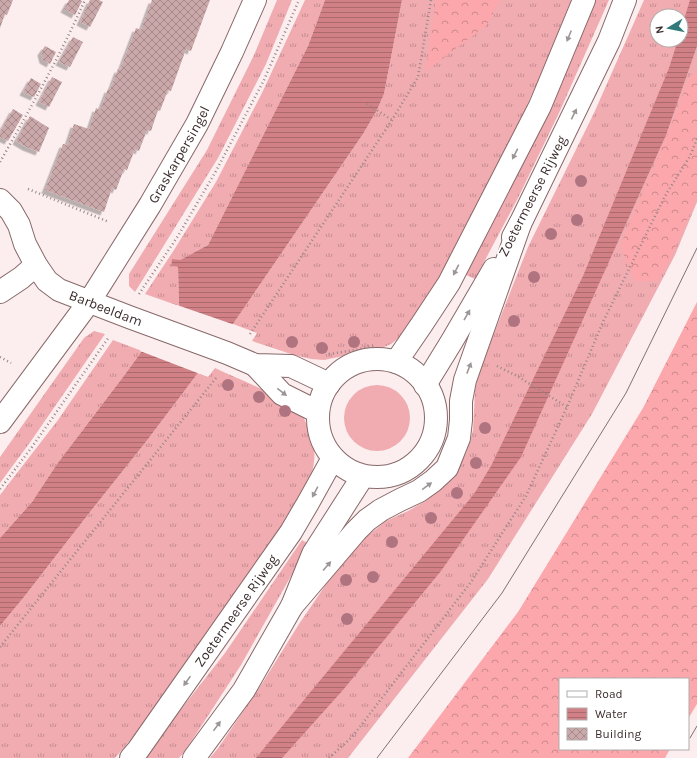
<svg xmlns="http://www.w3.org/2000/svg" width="697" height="758" font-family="Karla,sans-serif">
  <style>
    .grass { fill: url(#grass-tufts); fill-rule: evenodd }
    .forest { fill: url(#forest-crowns) }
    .garden { fill: #f0acb0 }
    .water { fill: url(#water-rules) }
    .pier { fill: #fceeee }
    .building { fill: url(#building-cross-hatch); filter: url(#shadow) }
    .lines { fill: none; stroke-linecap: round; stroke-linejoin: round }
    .street-casing { stroke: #88696a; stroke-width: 24 }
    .secondary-casing { stroke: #88696a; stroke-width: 24 }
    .path { stroke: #948686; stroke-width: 2.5; stroke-dasharray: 1 3; stroke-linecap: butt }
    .street { stroke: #fff; stroke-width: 22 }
    .secondary { stroke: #fff; stroke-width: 22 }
    .tram { stroke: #7f7172; stroke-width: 1 }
    .tree { fill: #b07480 }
    .oneway { fill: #9d9696 }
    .labels { text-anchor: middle; stroke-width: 4; stroke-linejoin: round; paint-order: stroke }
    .street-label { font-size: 14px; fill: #3b2d2e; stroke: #fff }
  </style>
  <defs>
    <pattern id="grass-tufts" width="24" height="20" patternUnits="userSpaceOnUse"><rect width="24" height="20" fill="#f0acb0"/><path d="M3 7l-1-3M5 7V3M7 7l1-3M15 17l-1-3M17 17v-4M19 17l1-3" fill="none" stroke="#c48c90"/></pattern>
    <pattern id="forest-crowns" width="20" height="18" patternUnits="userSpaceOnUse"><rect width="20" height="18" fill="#fba7ac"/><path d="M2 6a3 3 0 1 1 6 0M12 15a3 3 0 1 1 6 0" fill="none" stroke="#cc888c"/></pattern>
    <pattern id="water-rules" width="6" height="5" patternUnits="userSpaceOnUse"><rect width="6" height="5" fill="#d18186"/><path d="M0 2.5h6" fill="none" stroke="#ab6a6e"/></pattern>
    <pattern id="building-cross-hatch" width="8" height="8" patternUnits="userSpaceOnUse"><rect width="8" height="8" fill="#cba9aa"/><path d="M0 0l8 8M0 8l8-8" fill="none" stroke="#a68a8b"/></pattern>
    <filter id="shadow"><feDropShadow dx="-3.5" dy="3.5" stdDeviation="0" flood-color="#0004"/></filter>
  </defs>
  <rect width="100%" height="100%" fill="#fceeee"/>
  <path class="grass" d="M277 0H292L266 64 218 158 135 292 129 286V274L207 150 254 55Z
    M305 0H325L308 46 208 245 180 260H172L171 266 178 267 179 306 145 294 174 250 216 182 262 93Z
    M402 0H571L539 79 504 156 454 252 429 297 404 334 391 344 382 348 324 360 311 359 294 355 252 341 257 333 233 324 363 134 377 110 384 94Z
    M593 0H609L559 113 518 198 475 279 464 274Z
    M644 0H697V202L675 255 592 414 488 579 348 758H210L219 747 263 682 299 624 342 561 366 537 386 521 408 511 427 500 440 488 458 468 466 453 470 442 473 430 475 390 480 369 528 247 594 113ZM657 16H681V40H657Z
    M94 331 105 334 31 441 0 483V457L84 338Z
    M113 340 142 351 123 377 104 402 57 464 32 502 0 538V495L58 420Z
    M215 368C238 379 263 388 284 402 289 404 294 407 298 410 301 413 304 418 306 423 318 446 316 465 307 488 246 580 188 675 115 758H0V626L24 597 90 512 145 443 198 373 208 377Z
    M302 540 309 544 241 665 185 751 179 758H143L225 653Z"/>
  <path class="forest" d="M436 0H500L486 26 426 71Z
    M697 70V197L673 253 658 281H635L620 246 667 136 690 76Z
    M697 302V704L688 719V679H560V749H670L665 758H408L518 612 643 408Z"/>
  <path class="garden" d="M344 418a33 33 0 1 1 66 0a33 33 0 1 1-66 0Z"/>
  <path class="water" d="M325 0H402L384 94 377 110 363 134 233 324 227 332 198 373 145 443 90 512 24 597 0 626V538L32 502 57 464 104 402 123 377 142 351 179 306 178 267 171 266 172 259 180 260 208 245 308 46Z
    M690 0H697V46L666 135 521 457 441 571 343 690 282 758H256L474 494 491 466 583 276 669 68 678 40H681V29Z"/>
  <path class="pier" d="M177 305 235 325 228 333 200 374 140 351Z"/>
  <path class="building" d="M0 0H13L7 15 5 14 0 28Z
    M69 0H80L82 1 75 15 64 9Z
    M90 0H99L103 2 90 27 80 22Z
    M152 0H210L191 51 186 49 171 91 168 90 160 111 158 110 151 131 147 130 139 151 135 149 127 170 124 169 116 190 112 188 104 212 45 190 63 144 67 145 74 124 89 129 96 108 100 110 108 89 110 90 118 69 120 70 136 28 141 30Z
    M73 37 83 42 70 67 59 62Z
    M45 46 56 52 50 64 43 60 41 52Z
    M52 77 62 82 49 107 39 102Z
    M31 78 41 84 34 97 23 92Z
    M13 109 23 115 8 141 0 137V132Z
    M30 116 49 128 39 152 26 147 16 141Z"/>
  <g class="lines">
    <defs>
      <g id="street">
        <path id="s1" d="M0 200 11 211 19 225 25 244 36 265 47 281 59 290 129 317 227 353 255 365 291 366 329 384"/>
        <path d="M0 292 21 278 36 265"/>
        <path d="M255 365 282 394 318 412"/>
        <path id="s2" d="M0 422 89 302 150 205 197 124 232 52 255 0"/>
      </g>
      <g id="secondary">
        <path d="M513 237 520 224 609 41 625 0"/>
        <circle cx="377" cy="418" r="59"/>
        <path d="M396 362 422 324 449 283 540 106 584 0"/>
        <path d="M425 385 452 341 494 269"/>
        <path d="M292 606 356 531 367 520 381 510 400 500 419 491 433 481 447 468 459 438 461 420V401L465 380 520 224"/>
        <path id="s3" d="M131 758 138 750 291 532 308 503 333 458"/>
        <path d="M194 758 244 690 292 606 313 554 363 476"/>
      </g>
    </defs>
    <use href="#street" class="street-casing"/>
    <use href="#secondary" class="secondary-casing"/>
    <path class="path" d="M367 104 392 120
      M0 162C30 109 60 56 85 0
      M28 189 109 222
      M139 294 178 236 216 171 264 80 299 0
      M250 334 392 120 418 77 431 0
      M329 354 355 350 375 345
      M0 357 11 363
      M497 366 517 376 567 407
      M0 489 32 447 109 337
      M0 647 216 378
      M329 758 352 737 471 582 526 496 567 407 603 322 665 196 690 156 697 139"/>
    <use href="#street" class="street"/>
    <use href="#secondary" class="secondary"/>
    <path class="tram" d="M690 738 697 726
      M377 758 502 593 626 393 697 248"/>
  </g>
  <g class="tree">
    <circle cx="581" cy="181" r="6"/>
    <circle cx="577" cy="220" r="6"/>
    <circle cx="551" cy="234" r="6"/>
    <circle cx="534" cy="277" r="6"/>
    <circle cx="514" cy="321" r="6"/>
    <circle cx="292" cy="342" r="6"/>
    <circle cx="354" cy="342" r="6"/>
    <circle cx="322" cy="348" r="6"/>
    <circle cx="228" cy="385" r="6"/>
    <circle cx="259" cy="397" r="6"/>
    <circle cx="285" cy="411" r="6"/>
    <circle cx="485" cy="428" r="6"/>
    <circle cx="476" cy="463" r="6"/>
    <circle cx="457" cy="493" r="6"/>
    <circle cx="431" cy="518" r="6"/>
    <circle cx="392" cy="542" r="6"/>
    <circle cx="373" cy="577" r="6"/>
    <circle cx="346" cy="580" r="6"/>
    <circle cx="347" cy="619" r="6"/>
  </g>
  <defs><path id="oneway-solid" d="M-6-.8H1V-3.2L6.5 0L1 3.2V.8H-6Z"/></defs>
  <g class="oneway">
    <use href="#oneway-solid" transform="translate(569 36) rotate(112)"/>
    <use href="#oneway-solid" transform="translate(574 114) rotate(-64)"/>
    <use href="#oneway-solid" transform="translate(515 154) rotate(117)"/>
    <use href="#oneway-solid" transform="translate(456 270) rotate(117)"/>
    <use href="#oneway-solid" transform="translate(467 315) rotate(-60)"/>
    <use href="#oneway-solid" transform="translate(469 368) rotate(-69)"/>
    <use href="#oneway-solid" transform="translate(282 392) rotate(38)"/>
    <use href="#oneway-solid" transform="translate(427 486) rotate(-36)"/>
    <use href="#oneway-solid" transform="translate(315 492) rotate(118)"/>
    <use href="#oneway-solid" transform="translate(327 566) rotate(-49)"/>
    <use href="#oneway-solid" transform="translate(187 681) rotate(125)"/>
    <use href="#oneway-solid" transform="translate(217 726) rotate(-54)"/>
  </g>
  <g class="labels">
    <g class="street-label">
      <text dy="5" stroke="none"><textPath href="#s2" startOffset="322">Graskarpersingel</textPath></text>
      <text transform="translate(532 196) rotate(-63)" y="5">Zoetermeerse Rijweg</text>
      <text dy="5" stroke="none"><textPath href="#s1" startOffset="160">Barbeeldam</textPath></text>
      <text dy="5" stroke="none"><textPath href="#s3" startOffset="181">Zoetermeerse Rijweg</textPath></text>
    </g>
  </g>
  <rect x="559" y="678" width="130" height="72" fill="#ffffff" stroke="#b1abab"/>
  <rect x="567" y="691" width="20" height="6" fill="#ffffff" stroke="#b1abab"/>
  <text x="595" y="698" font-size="12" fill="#3b2d2e">Road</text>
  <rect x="567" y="708" width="20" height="12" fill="url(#water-rules)" stroke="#b1abab"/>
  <text x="595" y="718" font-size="12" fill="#3b2d2e">Water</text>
  <rect x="567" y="728" width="20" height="12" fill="url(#building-cross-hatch)" stroke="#b1abab"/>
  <text x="595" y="738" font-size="12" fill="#3b2d2e">Building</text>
  <g transform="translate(669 28) rotate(260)"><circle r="19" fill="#ffffff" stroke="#b1abab"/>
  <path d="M0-3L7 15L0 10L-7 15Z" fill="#317a7b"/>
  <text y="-6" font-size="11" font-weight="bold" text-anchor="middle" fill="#3b2d2e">N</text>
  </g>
</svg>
